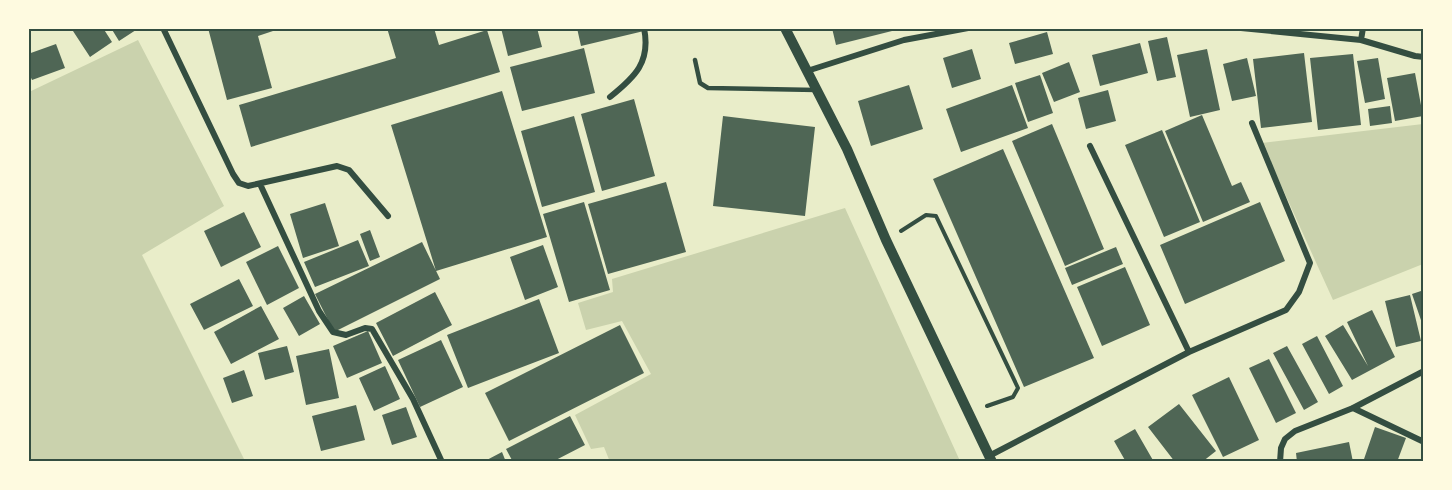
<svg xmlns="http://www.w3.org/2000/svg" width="1452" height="490" font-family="Cabin,sans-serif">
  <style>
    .green { fill: #cad2ad }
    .building { fill: #4f6655 }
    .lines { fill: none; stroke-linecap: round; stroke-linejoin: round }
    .path { stroke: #344e41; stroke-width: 4 }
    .service { stroke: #344e41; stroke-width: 4.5 }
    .minor { stroke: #344e41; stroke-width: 6 }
    .tertiary { stroke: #344e41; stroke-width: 10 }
    .neatline { fill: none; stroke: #344e41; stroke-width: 2 }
  </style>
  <rect width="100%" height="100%" fill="#e9edc9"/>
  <path class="green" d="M138 40 224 206 142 255 245 461H29V92Z
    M1423 124V264L1333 300 1262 143Z
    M845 208 960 461 610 462 604 447 591 449 575 415 651 374 622 321 586 330 578 303 613 292 612 279Z"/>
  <path class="building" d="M77 28H103L112 42 90 57 73 31Z
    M111 28H139L119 41Z
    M208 28H282L258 36 272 88 227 100Z
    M387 28H434L439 45 487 30 500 72 251 147 239 105 396 58Z
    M501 28H537L542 47 508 56Z
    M577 28H643L644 31 581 46Z
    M832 28H900V29L836 45Z
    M1047 32 1053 54 1015 64 1009 43Z
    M1167 37 1176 77 1157 81 1148 41Z
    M1140 43 1148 73 1100 86 1092 55Z
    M56 44 65 68 32 80 28 71V54Z
    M584 48 595 93 522 111 510 67Z
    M972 49 981 79 952 88 943 58Z
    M1207 49 1220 110 1190 117 1177 55Z
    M1304 53 1312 122 1261 128 1253 59Z
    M1353 54 1361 125 1318 130 1310 58Z
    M1247 58 1256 96 1232 101 1223 64Z
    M1378 58 1385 99 1365 103 1357 61Z
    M1069 62 1080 92 1054 102 1042 73Z
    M1415 73 1423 116 1395 121 1387 78Z
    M1040 75 1053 113 1028 122 1015 83Z
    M909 85 923 129 871 146 858 101Z
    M1012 85 1028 128 961 152 946 109Z
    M1108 90 1116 121 1086 129 1078 98Z
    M502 91 547 237 436 271 391 125Z
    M634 99 655 176 602 191 581 114Z
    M1390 106 1392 123 1370 126 1368 109Z
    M1202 115 1232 186 1241 182 1250 202 1203 222 1165 131Z
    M574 116 595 192 542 207 521 131Z
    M723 116 815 127 805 216 713 206Z
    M1052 124 1104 249 1065 266 1012 141Z
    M1162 130 1200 222 1164 237 1125 145Z
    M1003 149 1094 358 1024 387 933 179Z
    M666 182 686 252 608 274 588 204Z
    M584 202 610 290 569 302 543 214Z
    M1260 202 1285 261 1185 304 1160 245Z
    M325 203 339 246 303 258 290 214Z
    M244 212 261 247 221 267 204 231Z
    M370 230 380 257 370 261 360 234Z
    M358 240 369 266 315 287 304 262Z
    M422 242 440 279 334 332 315 294Z
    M543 245 558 287 525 300 510 257Z
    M278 246 299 288 267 305 246 262Z
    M1116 247 1123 264 1072 285 1065 268Z
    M1125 267 1150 325 1102 346 1077 287Z
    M239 279 253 306 204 330 190 304Z
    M1424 290V326H1423L1412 294Z
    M435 292 452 325 393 356 376 323Z
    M1410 295 1421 341 1396 347 1385 301Z
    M304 296 320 324 299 336 283 308Z
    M539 299 559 353 468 388 447 335Z
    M261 306 279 339 231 364 214 332Z
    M1372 310 1395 357 1352 380 1325 336 1343 325 1368 366 1347 322Z
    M620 325 644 373 509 441 485 393Z
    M368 331 382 363 347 378 333 346Z
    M1317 336 1343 386 1329 394 1302 344Z
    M441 340 463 387 420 407 398 360Z
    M287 346 294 372 265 380 258 353Z
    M1287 346 1318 402 1304 410 1273 353Z
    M329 349 339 398 306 405 296 356Z
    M1269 359 1296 413 1276 423 1249 368Z
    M385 366 400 399 374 411 359 378Z
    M244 370 253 396 232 403 223 378Z
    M1229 377 1259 440 1223 457 1192 395Z
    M1179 404 1216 451 1202 462H1175L1148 427Z
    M356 405 365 440 321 451 312 416Z
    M406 407 417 437 392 445 382 415Z
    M570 416 585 445 552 462H513L506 449Z
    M1375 427 1406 438 1397 462H1363Z
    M1135 429 1154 462H1126L1114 441Z
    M1349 442 1353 462H1297L1296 453Z
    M502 452 506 462H483Z"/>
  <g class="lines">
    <path class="path" d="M901 231 926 215 936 216 1018 388 1013 397 987 406"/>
    <path class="service" d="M695 60 700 83 708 88 817 90"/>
    <path class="minor" d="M163 28 233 174 239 183 248 186 337 166 349 170 388 216
      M1241 28 1361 40 1415 56 1424 57
      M1361 40 1363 28
      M807 71 904 40 968 28
      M610 97C635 77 651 62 644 28
      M1090 146 1189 352
      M260 184 319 311 333 332 346 335 365 328 372 329 413 399 442 462
      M1353 408 1424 442
      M989 456 1189 352 1286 310 1299 292 1310 263 1252 123
      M1280 462 1281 448 1285 439 1295 431 1353 408 1424 371"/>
    <path class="tertiary" d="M785 28 847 149 886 240 992 462"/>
  </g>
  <rect width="1452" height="490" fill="none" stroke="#fefae0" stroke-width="60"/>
  <rect x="30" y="30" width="1392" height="430" class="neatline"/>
</svg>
